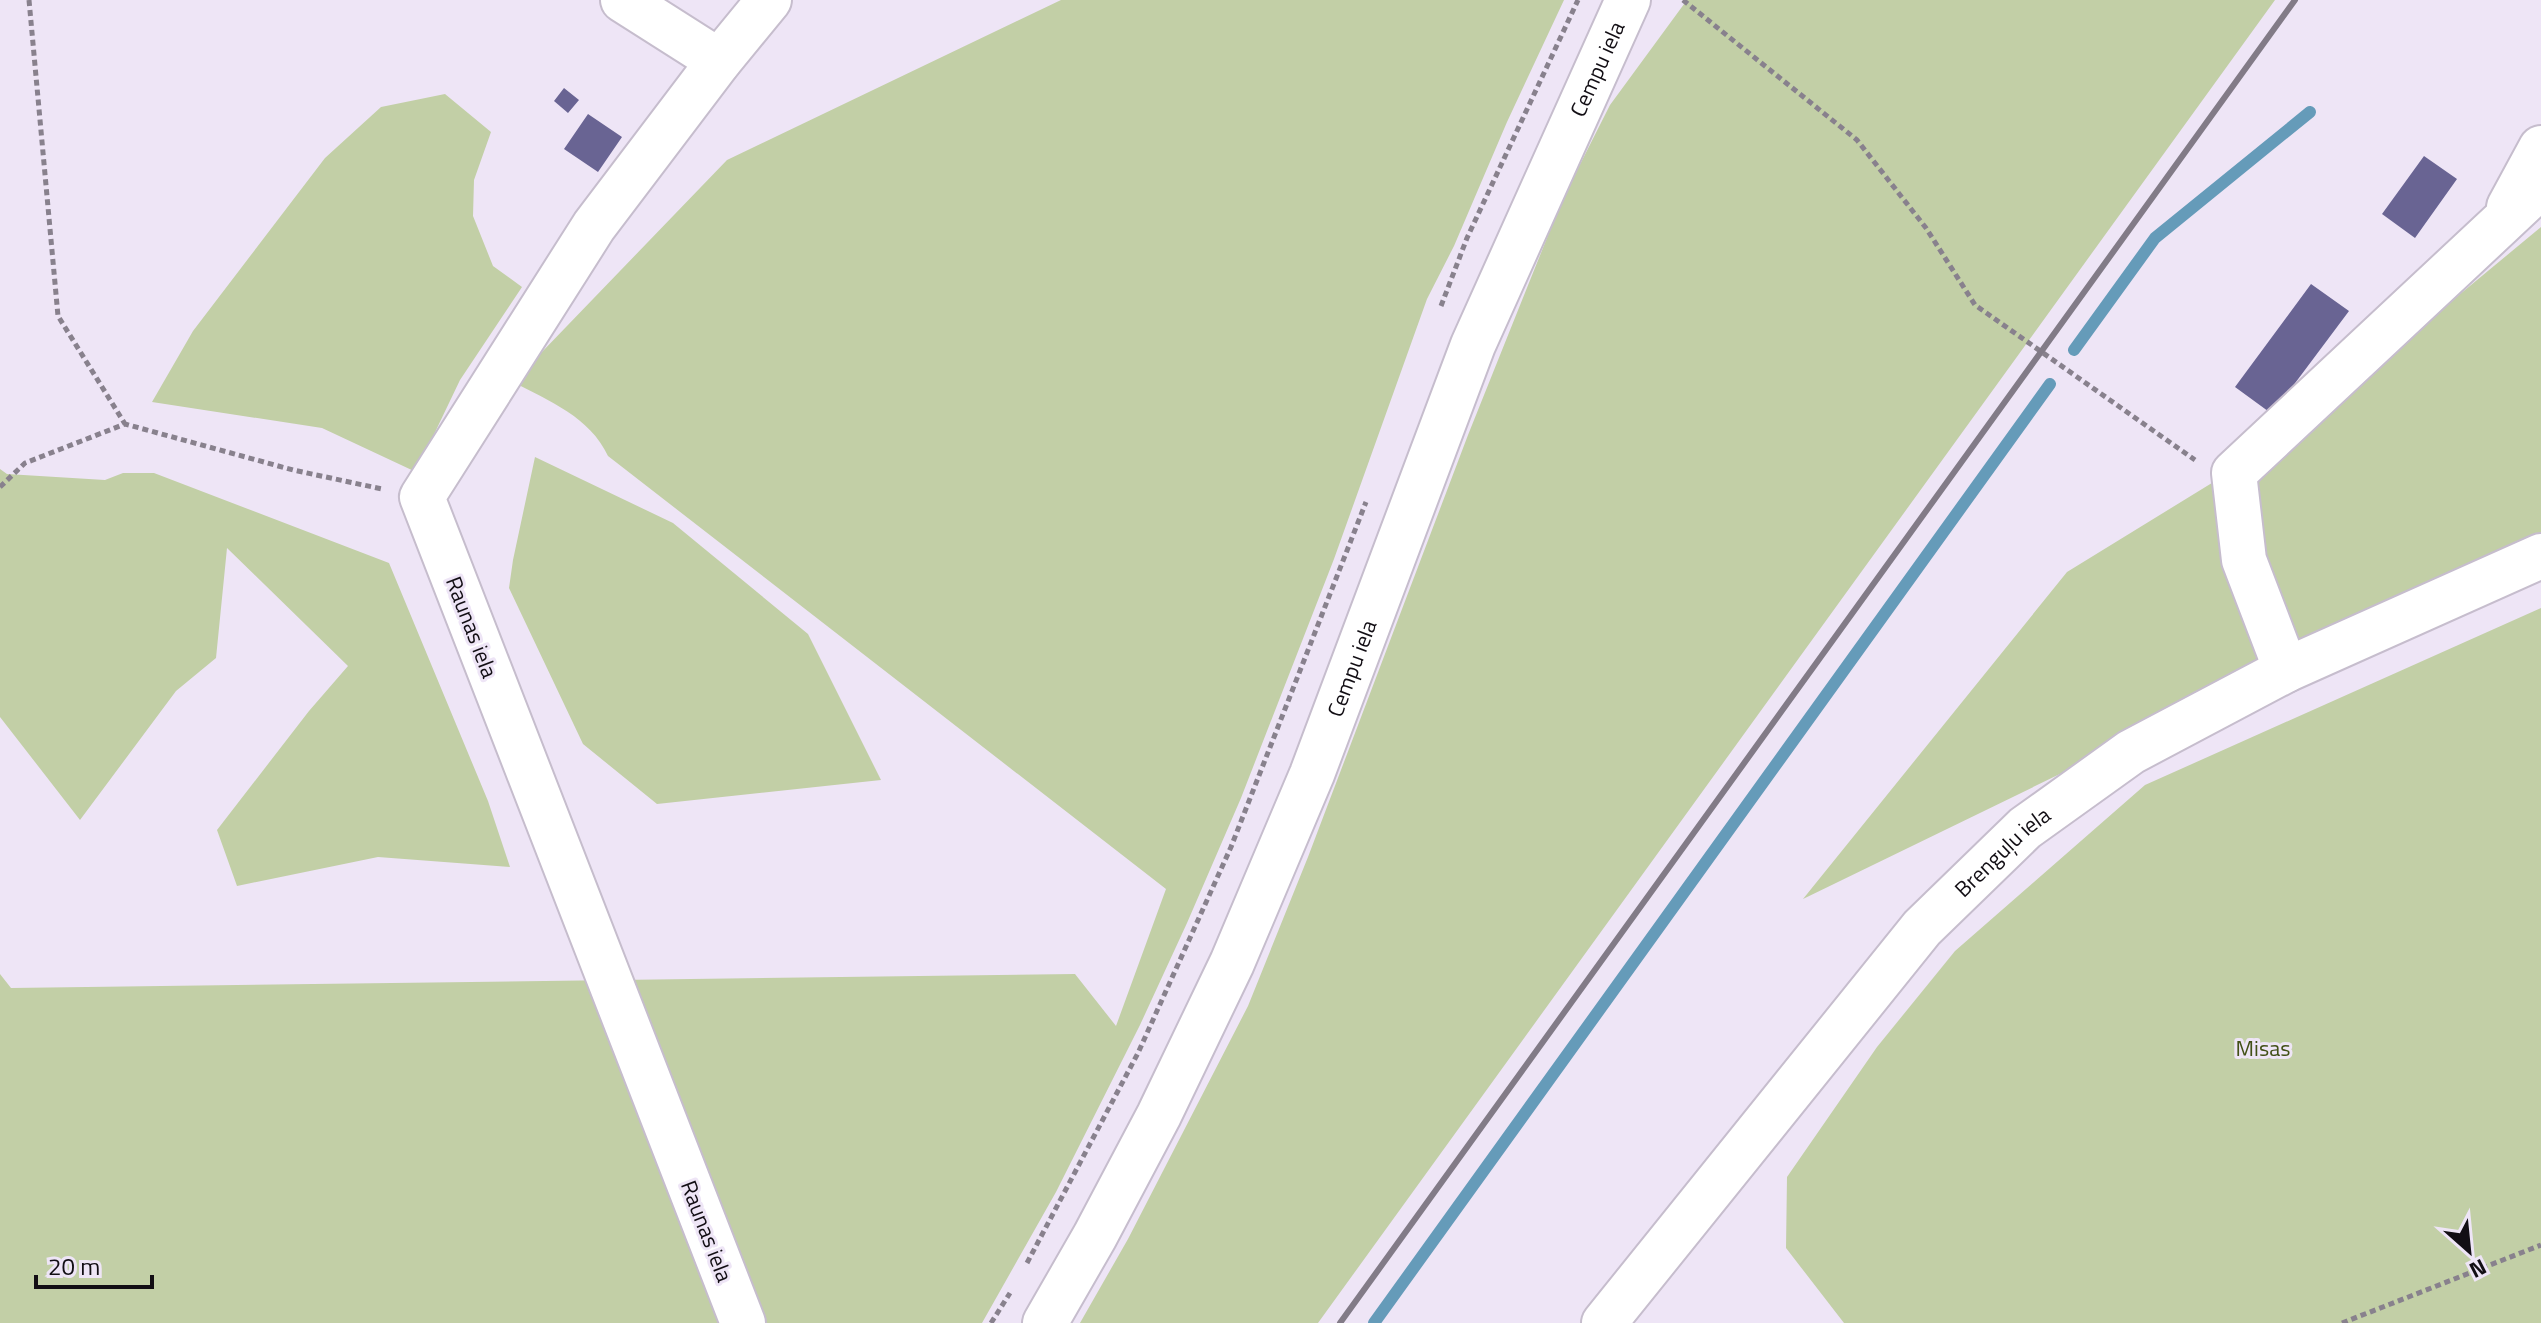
<svg xmlns="http://www.w3.org/2000/svg" width="2541" height="1323" font-family="'Titillium Web',sans-serif">
  <style>
    .green { fill: #c2cfa6 }
    .lines { fill: none; stroke-linecap: round; stroke-linejoin: round }
    .stream { stroke: #659bb9; stroke-width: 12 }
    .building { fill: #696493 }
    .minor-casing { stroke: #c6bdcd; stroke-width: 48 }
    .major-casing { stroke: #c6bdcd; stroke-width: 48 }
    .path { stroke: #88818d; stroke-width: 5; stroke-dasharray: 6 4; stroke-linecap: butt }
    .minor { stroke: #fff; stroke-width: 44 }
    .major { stroke: #fff; stroke-width: 44 }
    .rail { stroke: #827b87; stroke-width: 6 }
    .labels { text-anchor: middle; stroke-width: 6; stroke-linejoin: round; paint-order: stroke }
    .street-label { font-size: 22px; fill: #120e14; stroke: #eee5f6 }
    .park-label { font-size: 22px; fill: #425017; stroke: #eee5f6 }
  </style>
  <rect width="100%" height="100%" fill="#eee5f6"/>
  <path class="green" d="M1061 0H1564L1507 122 1454 246 1427 299 1334 559 1241 798 1187 923 1140 1025 1056 1192 982 1323H0V974L11 988 1075 974 1116 1026 1166 889 608 456C590 417 549 401 513 382L727 160Z
    M1687 0H2275L1318 1323H1080L1128 1239 1248 1006 1308 857 1468 435 1563 198 1610 105Z
    M445 94 491 132 474 180 473 216 493 266 522 287 460 380 416 472 322 428 152 402 193 331 325 158 381 107Z
    M2541 227V540L1803 899 2067 572 2290 435Z
    M535 457 673 523 808 634 881 780 657 804 583 744 509 588 513 560Z
    M0 469 7 474 105 480 123 473H154L389 563 488 801 510 867 378 857 237 886 217 830 309 711 348 666 227 548 216 658 176 691 80 820 0 717Z
    M2541 608V1323H1844L1786 1248 1787 1177 1877 1047 1955 951 2145 785Z"/>
  <g class="lines">
    <path class="stream" d="M2074 350 2155 238 2310 112
      M1374 1323 2050 384"/>
  </g>
  <path class="building" d="M564 88 579 100 568 113 554 101Z
    M588 114 622 137 598 172 564 149Z
    M2424 156 2457 179 2415 238 2382 214Z
    M2311 284 2349 311 2272 414 2235 387Z"/>
  <g class="lines">
    <defs>
      <g id="minor">
        <path d="M623 0 719 61"/>
        <path d="M2509 207 2541 148"/>
        <path d="M2286 670 2244 560 2234 473 2541 186"/>
        <path d="M743 1323 422 497 594 226 719 61 769 0"/>
        <path id="s1" d="M1604 1323 1922 928 2025 828 2131 752 2286 670 2541 556"/>
      </g>
      <g id="major">
        <path id="s2" d="M1045 1323 1095 1236 1159 1115 1232 963 1312 774 1473 345 1628 0"/>
      </g>
    </defs>
    <use href="#minor" class="minor-casing"/>
    <use href="#major" class="major-casing"/>
    <path class="path" d="M29 0 58 316 125 424
      M1683 0 1857 140 1926 228 1975 305 2195 460
      M1441 306 1467 238 1578 0
      M0 487 25 463 125 424 293 470 382 489
      M1027 1263 1138 1053 1231 847 1366 502
      M991 1323 1010 1293
      M2342 1323 2541 1245"/>
    <use href="#minor" class="minor"/>
    <use href="#major" class="major"/>
    <path class="rail" d="M1340 1323 2295 0"/>
  </g>
  <g class="labels">
    <g class="street-label">
      <text dy="8" stroke="none"><textPath href="#s2" startOffset="1372">Cempu iela</textPath></text>
      <text transform="translate(472 627) rotate(69)" y="8">Raunas iela</text>
      <text dy="8" stroke="none"><textPath href="#s2" startOffset="724">Cempu iela</textPath></text>
      <text dy="8" stroke="none"><textPath href="#s1" startOffset="618">Brenguļu iela</textPath></text>
      <text transform="translate(707 1231) rotate(69)" y="8">Raunas iela</text>
    </g>
    <g class="park-label">
      <text x="2263" y="1056">Misas</text>
    </g>
  </g>
  <g transform="translate(2469 1251) rotate(153)" stroke="#eee5f6" stroke-width="6" paint-order="stroke">
  <path d="M0-6L14 30L0 20L-14 30Z" fill="#120e14"/>
  <text y="-12" font-size="22" font-weight="bold" text-anchor="middle" fill="#120e14">N</text>
  </g>
  <path d="M36 1275v12h116v-12" fill="none" stroke="#120e14" stroke-width="4"/>
  <text x="48" y="1275" font-size="24" fill="#120e14" stroke="#eee5f6" stroke-width="6" paint-order="stroke">20 m</text>
</svg>
